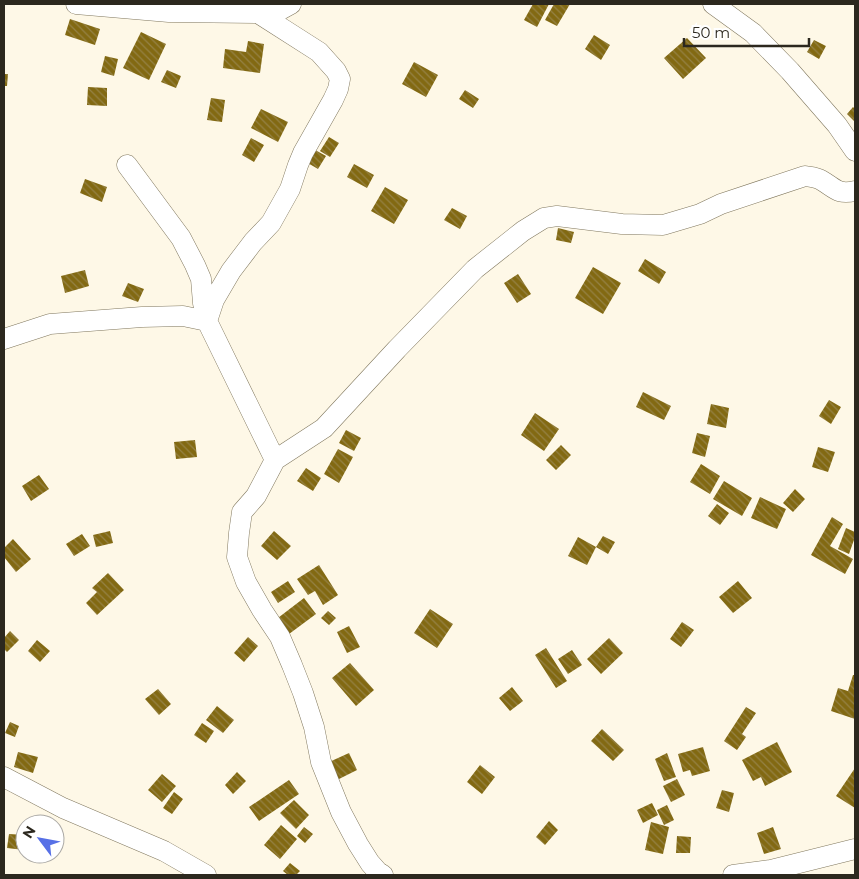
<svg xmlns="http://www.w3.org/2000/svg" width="859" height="879" font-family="Montserrat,sans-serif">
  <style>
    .building { fill: url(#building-back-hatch) }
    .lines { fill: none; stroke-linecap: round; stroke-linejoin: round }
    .street-casing { stroke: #81785f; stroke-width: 21 }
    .street { stroke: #fff; stroke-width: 20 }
  </style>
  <defs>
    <pattern id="building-back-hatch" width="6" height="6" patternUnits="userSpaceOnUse" patternTransform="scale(1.25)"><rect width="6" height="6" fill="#826912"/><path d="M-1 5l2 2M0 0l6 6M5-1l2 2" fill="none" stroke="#958245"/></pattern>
  </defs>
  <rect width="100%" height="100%" fill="#fef8e7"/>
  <path class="building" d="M533 4H549L537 27 524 20Z
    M554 4H570L557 26 545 20Z
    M70 19 100 29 95 45 65 35Z
    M141 32 166 44 149 80 123 68Z
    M594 35 610 45 601 60 585 49Z
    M687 38 706 58 683 79 664 58Z
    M814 40 826 46 819 59 807 52Z
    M248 41 264 44 260 73 223 68 225 49 246 52Z
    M105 56 118 59 114 76 101 72Z
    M414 62 438 75 426 97 402 84Z
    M167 70 181 76 176 88 161 82Z
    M4 74H8L7 86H4Z
    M88 87 107 88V106L87 105Z
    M465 90 479 99 473 108 459 99Z
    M211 98 225 100 222 122 207 120Z
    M853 107 855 109V122L847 114Z
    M261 109 288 122 278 142 251 128Z
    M329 137 339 143 330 157 320 151Z
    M251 138 264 145 254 162 242 155Z
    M308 146 326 156 318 169 301 159Z
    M354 164 374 175 367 188 347 177Z
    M85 179 107 187 102 202 80 193Z
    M385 187 408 200 394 224 371 211Z
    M452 208 467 216 460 229 444 220Z
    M558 228 574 232 571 243 556 240Z
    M645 259 666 272 659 284 638 271Z
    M593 267 621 283 603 314 575 298Z
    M85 270 89 286 65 293 61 276Z
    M518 274 531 294 517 303 504 283Z
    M128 283 144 289 138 302 122 296Z
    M643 392 671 406 664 420 636 407Z
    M829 400 841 407 831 424 819 416Z
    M711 404 729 408 726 428 707 424Z
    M535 413 559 429 544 451 521 435Z
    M346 430 361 438 354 451 339 443Z
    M697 433 710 436 705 457 692 453Z
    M195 440 197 457 176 459 174 442Z
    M561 445 571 455 556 470 546 460Z
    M818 447 835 452 828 472 812 467Z
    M338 449 353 457 339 483 324 474Z
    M701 464 720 476 710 494 690 482Z
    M306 468 321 478 313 491 297 481Z
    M39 475 49 489 31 501 22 486Z
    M724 481 752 498 742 516 713 499Z
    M795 489 805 499 793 512 783 503Z
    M760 497 786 509 777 529 751 518Z
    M717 504 729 513 720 525 708 516Z
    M832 517 843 524 830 546 853 559 845 574 811 555Z
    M846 528 855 532V537L849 554 838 549Z
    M110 531 113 543 96 547 93 535Z
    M274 531 291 546 277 560 261 546Z
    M82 534 90 546 74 556 66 544Z
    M603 536 615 542 608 554 596 547Z
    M578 537 596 547 587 565 568 556Z
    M13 539 31 559 16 572 4 557V548Z
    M319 565 338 595 323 605 315 591 308 595 297 579Z
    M108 573 124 590 97 615 86 603 97 592 92 588Z
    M288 581 295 592 278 603 271 592Z
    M738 581 752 598 733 613 719 597Z
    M304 598 316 614 285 637 274 621Z
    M430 609 453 624 437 648 414 633Z
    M328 611 336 618 329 625 321 618Z
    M682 622 694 630 681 647 670 639Z
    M349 626 360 647 347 653 337 632Z
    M10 631 19 640 7 652 4 649V638Z
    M248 637 258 646 244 662 234 653Z
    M609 638 623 653 601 674 587 659Z
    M37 640 50 651 40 662 28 651Z
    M546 648 567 681 556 688 535 655Z
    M572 650 582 665 568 674 558 659Z
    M350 663 374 690 356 706 332 678Z
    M853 675H855V719L831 711 838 688 848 691Z
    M512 687 523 701 510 711 499 698Z
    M158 689 171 704 159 715 145 699Z
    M217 706 234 720 223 733 206 720Z
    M746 707 756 713 742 734 746 737 737 750 724 741Z
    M10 722 19 726 15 737 5 733Z
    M202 723 214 731 206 743 194 735Z
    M602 729 624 750 613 761 591 741Z
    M777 742 792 772 765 786 761 777 753 781 742 760Z
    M703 747 710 771 692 776 690 770 683 772 678 754Z
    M18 752 38 757 33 773 14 767Z
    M349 753 357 770 335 781 327 763Z
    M667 753 676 777 664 781 655 759Z
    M480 765 495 777 482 794 467 782Z
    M855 768V808L836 796Z
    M237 772 246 781 233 794 225 785Z
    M162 774 176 786 162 802 148 790Z
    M677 779 685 795 671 802 663 786Z
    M289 780 299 794 259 821 249 807Z
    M722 790 734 793 729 812 716 808Z
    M174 792 183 799 172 814 163 808Z
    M294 800 309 815 296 829 280 813Z
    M652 803 658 815 643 823 637 810Z
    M667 805 674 820 664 825 657 810Z
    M549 821 558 830 545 845 536 837Z
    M651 822 669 827 663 854 645 850Z
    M281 825 297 839 280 859 264 845Z
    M304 827 313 834 305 843 297 836Z
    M773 827 781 849 764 854 757 833Z
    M9 834 25 835 24 850 7 848Z
    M677 836 691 837 690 853H676Z
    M290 863 300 871 296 875H288L283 871Z"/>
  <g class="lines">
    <defs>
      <path id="street" d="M76 4 169 12 258 13 280 10 291 4
        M713 4 753 33 790 71 837 125 855 151
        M127 165 181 238 195 265 201 279 203 303 207 321 275 460
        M4 339 50 324 142 317 183 316 207 321 214 300 231 271 253 242 271 223 290 189 298 165 303 153 333 100 338 89 340 79 336 71 319 52 258 13
        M4 777 63 808 164 851 206 875
        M383 875 378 872 370 863 358 844 341 812 321 762 314 727 303 693 292 665 280 637 262 610 246 582 237 557 239 533 242 512 256 496 275 460 324 428 397 349 475 269 523 231 544 218 557 216 622 224 663 225 700 214 721 204 805 176C810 177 816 177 821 180 835 188 837 195 855 191
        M733 875 771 870 855 849"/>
    </defs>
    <use href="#street" class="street-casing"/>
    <use href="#street" class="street"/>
  </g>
  <rect width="859" height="879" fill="none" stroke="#2c281e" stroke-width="10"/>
  <g transform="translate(40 839) rotate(302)"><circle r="24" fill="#ffffff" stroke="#aba9a5"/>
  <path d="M0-4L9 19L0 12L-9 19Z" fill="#5770e6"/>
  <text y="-8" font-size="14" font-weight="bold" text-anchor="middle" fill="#2c281e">N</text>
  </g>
  <path d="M684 38v8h125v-8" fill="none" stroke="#2c281e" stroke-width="2.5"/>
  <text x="692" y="38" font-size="15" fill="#2c281e" stroke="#ffffff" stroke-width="4" paint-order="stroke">50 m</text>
</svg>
